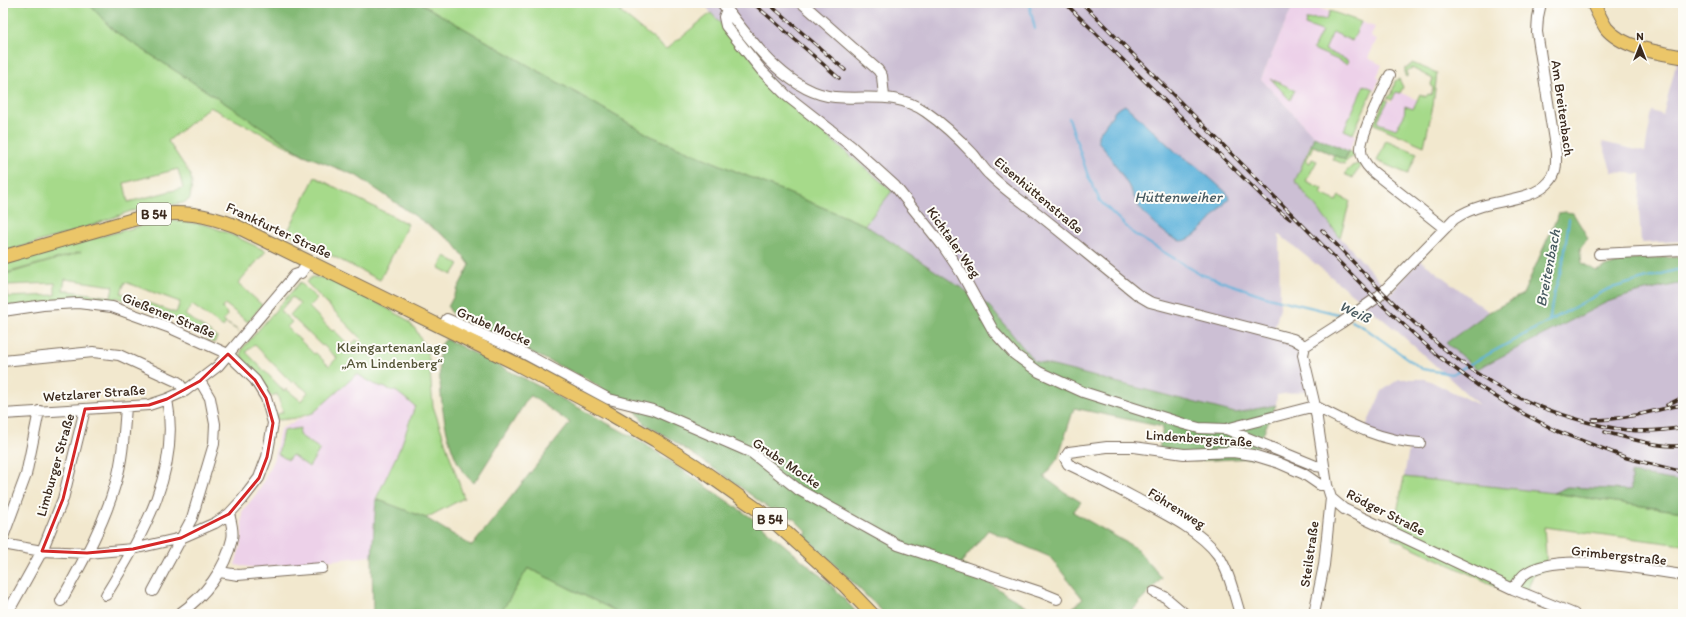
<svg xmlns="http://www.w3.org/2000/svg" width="1686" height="617" font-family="Itim,sans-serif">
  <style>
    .built { fill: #edd1e9 }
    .industrial { fill: #ccbfd4 }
    .green { fill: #a6da8a; stroke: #708254; fill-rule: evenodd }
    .forest { fill: #84ba76; stroke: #60724a }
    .water { fill: #60b4dc; stroke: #4e6f7d }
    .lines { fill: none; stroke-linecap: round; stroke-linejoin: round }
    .stream { stroke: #60b4dc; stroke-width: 2 }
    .minor-casing { stroke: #7b6c5c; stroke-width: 12 }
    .major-casing { stroke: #7b6c5c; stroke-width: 15 }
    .minor { stroke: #fff; stroke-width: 10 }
    .major { stroke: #ebc669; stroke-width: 13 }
    .rail-casing { stroke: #3b2a1e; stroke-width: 3.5 }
    .rail { stroke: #fdfcf7; stroke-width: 2; stroke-dasharray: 6; stroke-linecap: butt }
    .marked { fill: none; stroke: #d62828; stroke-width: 3; stroke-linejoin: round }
    .labels { text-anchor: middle; stroke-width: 4; stroke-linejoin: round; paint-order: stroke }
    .shield { fill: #fdfcf7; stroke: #75695f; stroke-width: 1 }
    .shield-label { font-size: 13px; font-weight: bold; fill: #3b2a1e }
    .street-label { font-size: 14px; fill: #3b2a1e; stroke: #fdfcf7 }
    .park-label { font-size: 14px; fill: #565639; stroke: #fdfcf7 }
    .water-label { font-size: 15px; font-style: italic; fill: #485a60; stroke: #fdfcf7 }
  </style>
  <rect width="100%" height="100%" fill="#fdfcf7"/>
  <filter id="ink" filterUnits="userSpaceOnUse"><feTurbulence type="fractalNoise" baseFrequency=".025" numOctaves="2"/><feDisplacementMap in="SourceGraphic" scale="8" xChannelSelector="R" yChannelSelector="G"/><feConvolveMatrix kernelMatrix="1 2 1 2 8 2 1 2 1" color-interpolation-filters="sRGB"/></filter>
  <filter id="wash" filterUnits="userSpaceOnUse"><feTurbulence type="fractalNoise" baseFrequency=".012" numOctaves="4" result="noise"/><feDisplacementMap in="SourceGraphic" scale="16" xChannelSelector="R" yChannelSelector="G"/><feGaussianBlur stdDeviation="0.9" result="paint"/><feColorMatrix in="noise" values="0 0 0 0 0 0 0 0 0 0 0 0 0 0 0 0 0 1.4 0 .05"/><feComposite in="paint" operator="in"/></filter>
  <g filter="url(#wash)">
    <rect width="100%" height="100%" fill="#f2e8ce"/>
    <path class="built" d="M1294 3H1304L1375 27 1371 36 1377 39 1368 58 1382 65 1377 77 1380 78 1375 90H1373L1353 134 1356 135 1345 160 1311 145 1314 136 1261 79Z
      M1396 91 1433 106 1424 146 1385 129 1386 127 1378 123 1384 107 1388 101 1391 102Z
      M357 373 374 384 397 392 415 406 401 446 376 499 372 556 257 568 235 565 242 540V512L260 489 274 458 280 429 313 413Z"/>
    <path class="industrial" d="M704 3H1294L1261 79 1314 136 1295 181 1340 237 1391 293 1420 260 1489 312 1446 343 1477 369 1607 302 1636 293 1683 283V482L1631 473V490L1567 487 1553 493 1404 477 1409 449 1363 433 1382 391 1399 379H1426L1479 405 1396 330 1279 234 1280 308 1273 334 1305 346 1311 390 1277 395 1276 405 1235 413 1034 361 989 306 865 225 892 190 805 117 711 13Z
      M1677 61 1683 63V241L1641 243 1639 210 1641 174 1612 172 1602 142 1645 152 1652 111 1663 115Z"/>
    <path class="green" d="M3 3H88L113 30 304 155 210 107 168 141 190 174 192 183 190 199 183 203 131 211 76 231 3 252ZM178 169 183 188 128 202 124 183Z
      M420 3H630L620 12 666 49 711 13 805 117 892 191 865 225 651 136Z
      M1330 11 1361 22 1352 41 1333 32 1325 50 1349 61 1347 64 1313 49 1322 31 1305 25 1306 20C1313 18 1320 18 1326 20Z
      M1412 63 1437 73 1433 106 1424 146 1374 124 1385 99 1388 101 1379 118 1378 123 1396 129 1404 116 1405 106 1413 109 1420 94 1426 97 1428 94 1431 95 1433 89 1431 84 1433 79 1412 68 1407 71V77L1405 76V68L1411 65Z
      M1271 79 1295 90 1290 100Z
      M1399 79 1403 87 1400 93 1396 92 1392 100 1387 98 1392 94 1395 81Z
      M1364 85 1373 89 1353 134 1344 130Z
      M1386 140 1417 153 1408 174 1377 161Z
      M1311 145 1313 146 1306 161 1310 163 1312 159 1317 161 1306 181 1323 189 1321 194 1336 201 1339 196 1350 201 1340 237 1295 181Z
      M1348 151 1356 155 1349 159 1344 164 1332 159 1334 155 1345 160Z
      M1358 164H1361L1353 178 1344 174 1352 166Z
      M315 177 408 224 380 280 287 233Z
      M182 220C190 224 198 223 207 225 227 232 247 242 266 251L238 283 262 305 248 322 225 304 222 308 226 312 227 315 223 321 239 331 226 323 223 327 192 305 185 315 217 337 214 343 207 340 209 335 172 317 116 297 114 303 3 306V275L81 252 3 274V262L137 227 166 221ZM65 279 113 286 111 297 63 290ZM125 282 180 302 176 313 121 293ZM55 283V295L7 297V285Z
      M445 256 459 264 452 275 439 268Z
      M312 277 327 278 374 301 406 319 416 330 424 345 429 359 433 406 464 498 426 518 376 499 401 446 415 406 397 392 374 384 357 374 313 413 296 418 279 420 277 419 276 415 283 412 277 394 272 396 269 394 256 373 243 359 241 355 242 349 300 282 317 299 309 307 332 331 334 330 350 346 356 340 360 342 362 340 306 282ZM292 297 300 304 290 315 322 346 323 345 337 358 329 366 316 353 314 354 287 327 292 322 280 311ZM254 344 292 383 294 381 308 392 301 401 286 389 284 391 246 352Z
      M300 428 299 435 320 449 309 467 292 455 288 460 278 454 283 431Z
      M1404 477 1553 493 1683 512V545L1544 527 1547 569 1533 575 1524 599 1392 538Z
      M528 568 622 614H500Z"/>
    <path class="forest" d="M88 3H420L651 136 865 225 989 306 1034 361 1235 413 1276 405 1252 458 1195 461 1158 455 1163 427 1074 408 1058 458 1044 477 1063 491 1081 502 1073 512 1136 548 1162 578 1129 614H1065L1083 599 1050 557 988 530 961 563 1007 595 1040 614H885L805 536 807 532 794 519 775 508 771 510 731 480 669 438 645 424 636 411 638 402C617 398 606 393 589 380L453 315 448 307 470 265 453 242 357 176 304 155 113 30Z
      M1314 136 1348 151 1345 160 1311 145Z
      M1565 212 1573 213 1588 238 1580 249 1582 263 1596 271 1627 259 1683 257V283L1636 293 1607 302 1477 369 1446 343 1489 312 1523 294 1559 213Z
      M446 339 529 381 642 442 756 521 828 582 858 614H622L528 568 500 614H373L372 556 376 499 426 518 472 546 570 423 530 395 474 483C471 480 466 476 463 472 442 439 439 386 439 347Z
      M1631 473 1683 482V512L1553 493 1567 487 1631 490Z"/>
    <path class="water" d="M1125 105 1177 153 1195 165 1227 193 1229 198C1220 209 1196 241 1182 241 1171 241 1150 220 1143 212 1136 204 1133 193 1128 185 1119 170 1109 155 1098 141V135L1116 110Z"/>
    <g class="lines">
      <path class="stream" d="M1029 3 1035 29
        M1069 118 1088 176 1100 201 1134 234 1200 274 1268 297 1338 314 1344 317
        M1352 321 1365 328 1422 369 1452 374 1608 289 1676 270H1683
        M1549 321 1554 293 1563 264 1569 219"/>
    </g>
  </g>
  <g filter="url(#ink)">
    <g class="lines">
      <defs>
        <path id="minor" d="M722 3C749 38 787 93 835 97 868 100 896 91 926 112 942 123 959 139 973 154 979 161 983 169 990 175 1004 189 1021 201 1037 213 1071 240 1104 268 1138 295L1150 302 1293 339 1305 346
          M802 3 878 70 882 76 884 97
          M1541 3 1538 17 1537 32 1556 153C1556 164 1557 174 1549 182 1536 198 1502 200 1482 206 1472 209 1463 213 1454 219L1378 297 1341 323 1305 346 1303 355 1315 406 1327 485 1331 498 1344 509 1405 538 1513 589 1574 614
          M727 9 724 17 726 26 762 71 787 96 851 146 895 186 943 246 962 274 994 332 1014 354 1039 372 1083 392 1184 424 1199 428 1226 429 1315 406
          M1390 75C1383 90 1360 135 1361 150 1361 158 1366 165 1372 171L1444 228
          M1599 254 1683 250
          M3 311 43 305 78 303 112 307 168 327 228 354 255 380 266 398 273 423 267 457 259 478 242 500 229 514 215 523 181 538 133 549 87 553 42 551 3 544
          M443 327 447 319 516 349 609 399 653 410 752 453 799 490 898 545 1040 592 1057 599
          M3 361 93 352 119 355 178 382 185 391
          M1315 406C1349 424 1380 441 1420 443
          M3 414 149 405 167 399 185 391 218 366 295 275 301 273 309 261
          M1226 429 1316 466 1323 467
          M3 537 26 475 39 411
          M220 572 238 575 322 568
          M1513 589C1517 584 1520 578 1525 574 1557 550 1644 570 1683 575
          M153 591 192 518 214 444 215 424 210 398 200 381
          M1154 592 1165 597 1185 614
          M106 595C142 535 181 472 167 399
          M61 601C82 563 104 525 116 482 123 458 124 432 126 407
          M7 614 42 551 63 499 85 409
          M179 614C205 596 225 570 232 539 234 531 231 522 229 514
          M1240 614C1234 595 1229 571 1218 555 1200 530 1161 512 1135 498 1113 486 1091 475 1068 464L1065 458 1069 452 1107 447H1134L1184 454 1233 452 1253 455 1279 463 1304 474 1320 485H1327
          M1314 614 1324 565 1331 498"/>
        <path id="major" d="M1593 3C1597 11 1601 20 1606 28 1622 48 1660 53 1683 57
          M3 257 149 215C183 211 204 214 236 226L513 362 607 412 655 440 696 466 771 519 845 586 872 614"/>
      </defs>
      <use href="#minor" class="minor-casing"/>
      <use href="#major" class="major-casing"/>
      <use href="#minor" class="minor"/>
      <use href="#major" class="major"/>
      <defs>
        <path id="rail" d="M753 3 839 78
          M768 3 845 70
          M1065 3 1266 200 1290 219
          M1082 3 1381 304 1438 356 1480 387 1524 414 1557 431 1627 458 1683 472
          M1322 230C1381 289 1438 357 1514 395 1533 405 1553 412 1573 418 1612 430 1642 435 1683 427
          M1667 405 1683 397
          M1593 420C1623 420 1651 411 1681 405
          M1605 432C1631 439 1656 447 1683 446"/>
      </defs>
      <use href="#rail" class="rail-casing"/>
      <use href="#rail" class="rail"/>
    </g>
  </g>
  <path class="marked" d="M228 354 255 380 266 398 273 423 267 457 259 478 229 514 181 538 133 549 87 553 42 551 63 499 85 409 149 405 167 399 200 381Z"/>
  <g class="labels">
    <g class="shield">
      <rect x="137" y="203" width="34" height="22" rx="3"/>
      <rect x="753" y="508" width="34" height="22" rx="3"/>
    </g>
    <g class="shield-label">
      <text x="154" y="219">B 54</text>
      <text x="770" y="524">B 54</text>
    </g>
    <g class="street-label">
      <text transform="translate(1563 108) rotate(82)" y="5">Am Breitenbach</text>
      <text transform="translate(1039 195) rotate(40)" y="5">Eisenhüttenstraße</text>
      <text transform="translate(279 230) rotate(25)" y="5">Frankfurter Straße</text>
      <text transform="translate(954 242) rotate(55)" y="5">Kichtaler Weg</text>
      <text transform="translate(169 315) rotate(22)" y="5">Gießener Straße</text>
      <text transform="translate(494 326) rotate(23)" y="5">Grube Mocke</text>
      <text transform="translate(94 393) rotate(-4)" y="5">Wetzlarer Straße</text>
      <text transform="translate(1199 438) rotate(4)" y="5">Lindenbergstraße</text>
      <text transform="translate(787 463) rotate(34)" y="5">Grube Mocke</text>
      <text transform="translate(55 465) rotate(-74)" y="5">Limburger Straße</text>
      <text transform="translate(1177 508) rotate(32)" y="5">Föhrenweg</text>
      <text transform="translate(1386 512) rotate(27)" y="5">Rödger Straße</text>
      <text transform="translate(1309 554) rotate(-82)" y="5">Steilstraße</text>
      <text transform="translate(1619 555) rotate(6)" y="5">Grimbergstraße</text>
    </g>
    <g class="park-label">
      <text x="392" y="352">Kleingartenanlage<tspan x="392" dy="16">„Am Lindenberg“</tspan></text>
    </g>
    <g class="water-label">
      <text x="1178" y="202">Hüttenweiher</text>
      <text transform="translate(1548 268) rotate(-79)" y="5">Breitenbach</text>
      <text transform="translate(1355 312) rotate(26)" y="5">Weiß</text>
    </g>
  </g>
  <rect width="1686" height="617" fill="none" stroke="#fdfcf7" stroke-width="16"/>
  <g transform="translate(1640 46)" stroke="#fdfcf7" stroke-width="3" paint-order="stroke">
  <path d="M0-3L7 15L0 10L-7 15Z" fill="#3b2a1e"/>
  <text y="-6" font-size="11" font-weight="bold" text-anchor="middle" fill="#3b2a1e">N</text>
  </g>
</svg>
